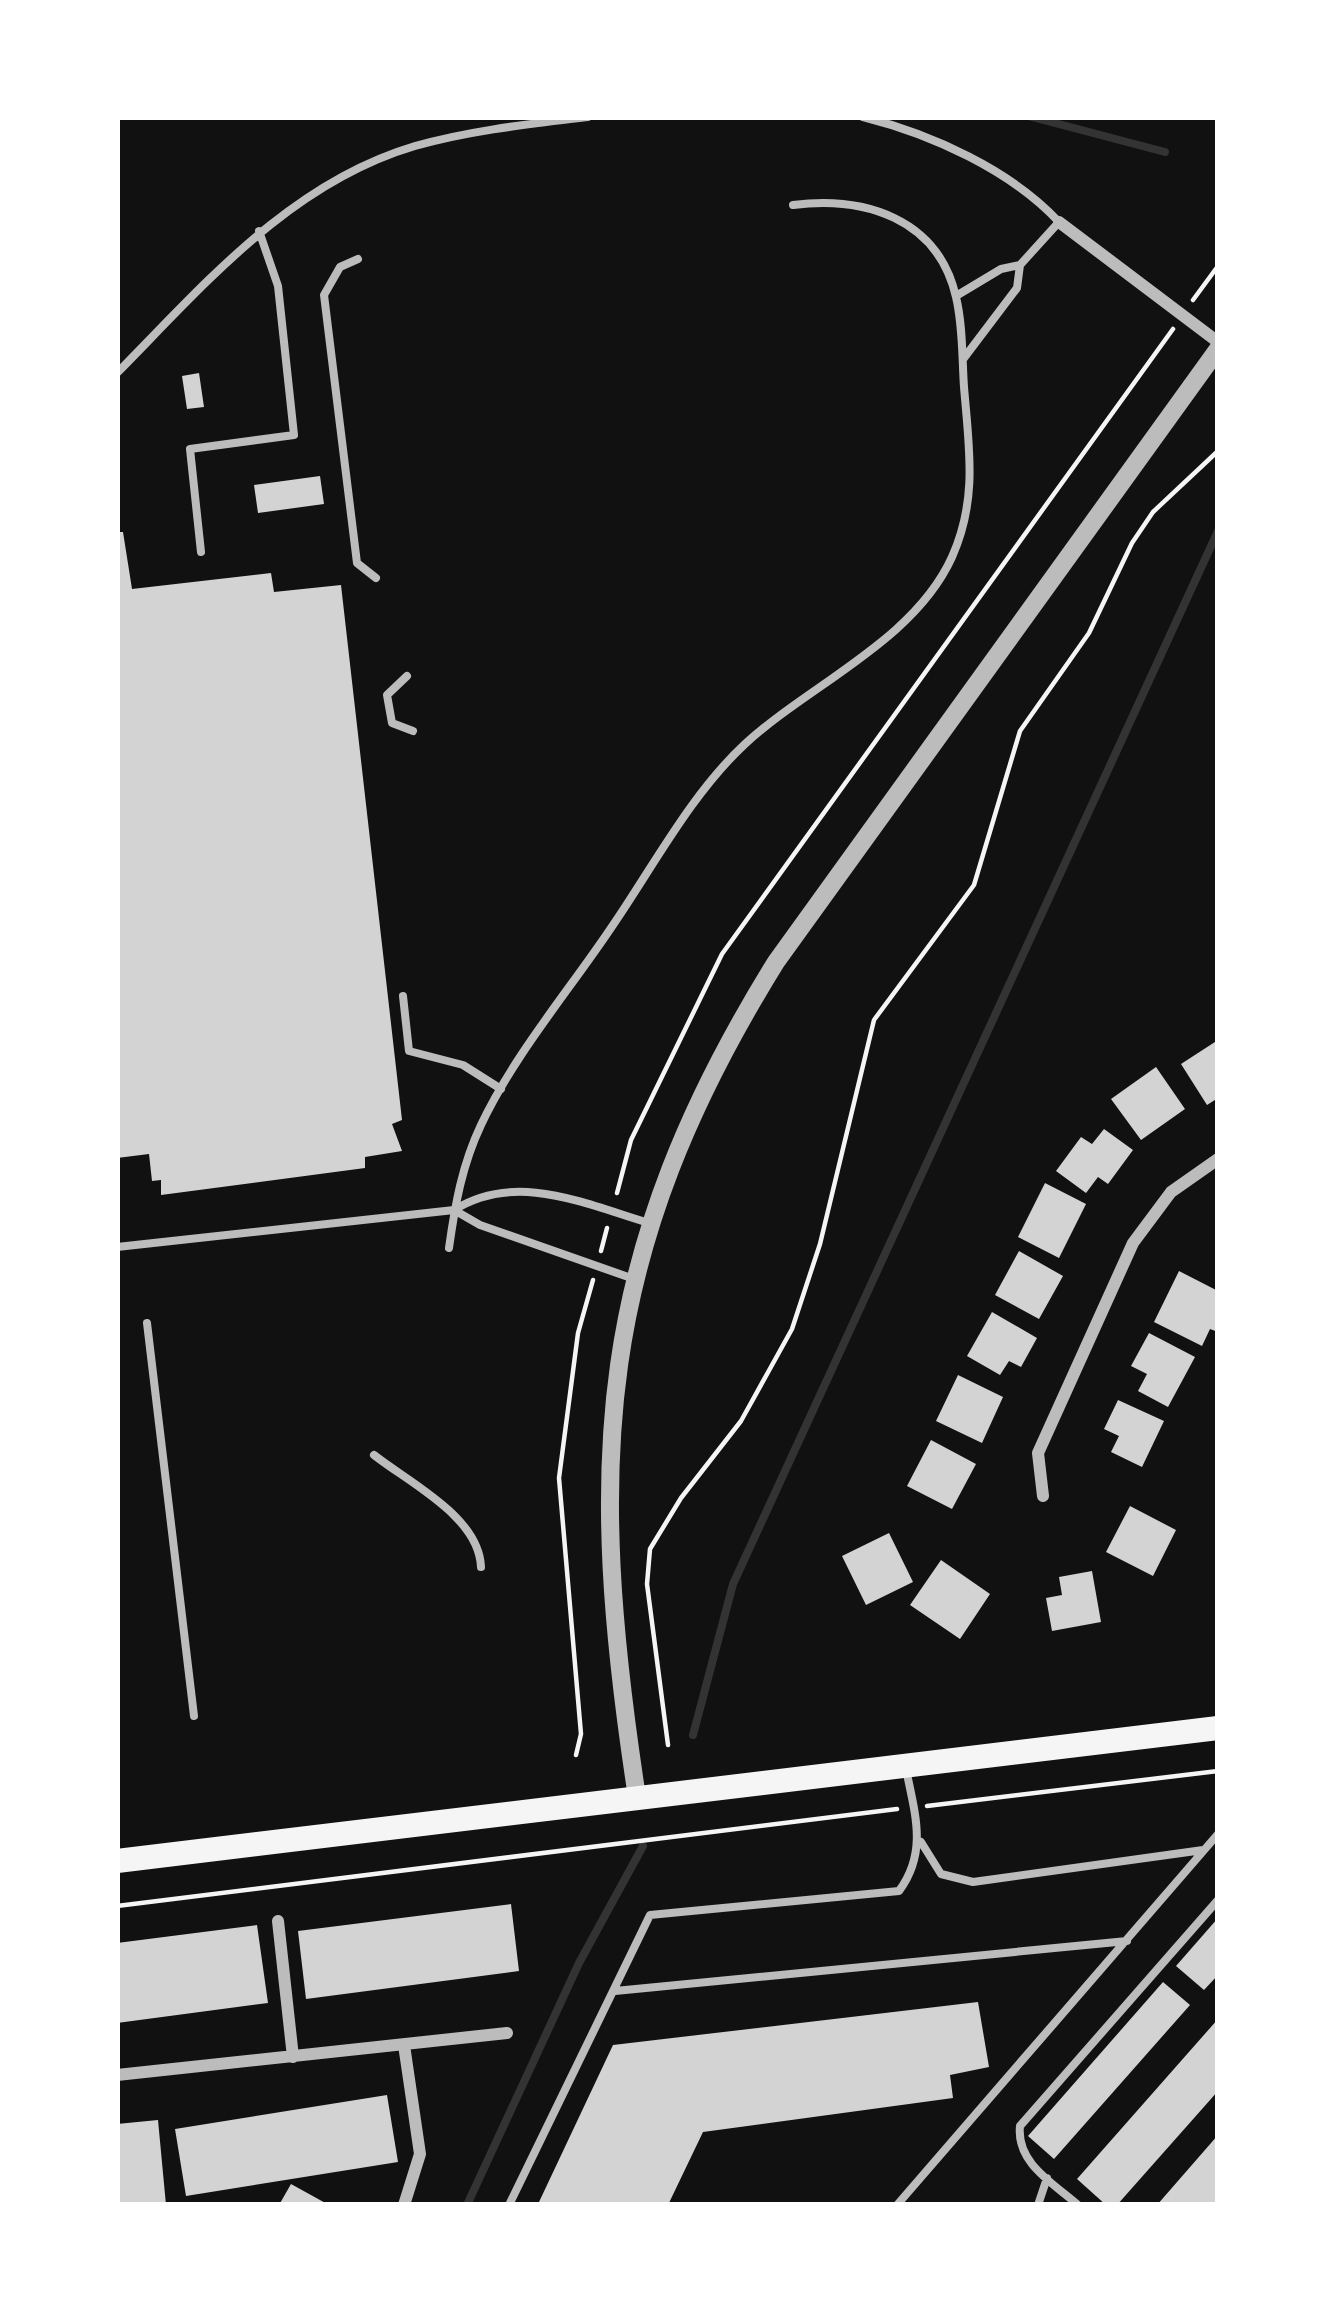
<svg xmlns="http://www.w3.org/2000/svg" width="1335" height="2322" font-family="'Alegreya Sans',sans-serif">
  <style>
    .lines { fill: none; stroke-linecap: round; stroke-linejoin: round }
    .stream { stroke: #333; stroke-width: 8 }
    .building { fill: #d3d3d3 }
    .path { stroke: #f5f5f5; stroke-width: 4.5 }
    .service { stroke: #bcbcbc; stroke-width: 8 }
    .minor { stroke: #bcbcbc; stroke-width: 12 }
    .tertiary { stroke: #bcbcbc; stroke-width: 18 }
    .primary { stroke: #f5f5f5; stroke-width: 24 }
  </style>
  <rect width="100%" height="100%" fill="#111"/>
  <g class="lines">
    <path class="stream" d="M1032 117 1165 152
      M693 1735 733 1584 1218 531
      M467 2205 579 1963 643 1846"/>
  </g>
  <path class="building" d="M199 373 204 407 187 409 182 376Z
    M320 476 324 504 258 513 254 485Z
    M117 532H123L132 589 271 573 274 592 341 585 402 1120 392 1124 402 1151 365 1157V1168L161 1195V1180L152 1181 149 1154 117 1158Z
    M1218 1040V1098L1207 1105 1181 1064Z
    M1156 1067 1185 1109 1141 1140 1111 1099Z
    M1104 1129 1133 1150 1108 1184 1098 1177 1086 1193 1056 1171 1081 1137 1092 1144Z
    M1045 1183 1086 1204 1059 1258 1018 1237Z
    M1019 1251 1063 1276 1039 1319 995 1295Z
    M1179 1271 1218 1291V1332L1210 1329 1202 1346 1154 1322Z
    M992 1312 1037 1338 1021 1367 1009 1361 1000 1375 967 1356Z
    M1149 1333 1195 1357 1168 1407 1138 1391 1147 1374 1131 1366Z
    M958 1375 1003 1397 982 1443 936 1421Z
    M1118 1400 1164 1421 1142 1467 1111 1452 1119 1436 1104 1429Z
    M931 1440 976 1464 952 1509 907 1486Z
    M1130 1506 1176 1530 1153 1576 1106 1552Z
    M889 1533 913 1582 866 1605 842 1556Z
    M941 1560 990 1594 960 1639 910 1605Z
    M1092 1571 1101 1622 1052 1631 1046 1598 1062 1595 1059 1577Z
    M511 1904 519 1971 306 1999 298 1931Z
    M1218 1918V1975L1204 1990 1176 1966Z
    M257 1925 268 2003 117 2023V1943Z
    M1163 1982 1190 2005 1054 2159 1028 2136Z
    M978 2002 989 2067 950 2075 953 2098 703 2132 668 2205 539 2202 613 2045Z
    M1218 2019V2091L1117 2205H1106L1077 2179Z
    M387 2095 398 2162 186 2196 175 2129Z
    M158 2120 166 2205H117V2124Z
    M1218 2135V2205H1157Z
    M291 2184 329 2205H279Z"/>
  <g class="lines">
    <path class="path" d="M1193 300 1218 266
      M617 1193 631 1140 722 954 1173 329
      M601 1251 607 1228
      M668 1745 647 1584 650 1549 681 1498 741 1421 792 1329 820 1244 874 1020 974 885 1020 731 1089 633 1132 543 1153 512 1218 451
      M576 1755 581 1734 559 1478 578 1333 593 1280
      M927 1806 1218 1771
      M117 1906 897 1809"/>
    <path class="service" d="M863 117C931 134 1011 170 1059 222L1020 265 1017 288 964 358
      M358 259 340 267 324 295 357 563 376 578
      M956 296 1001 269 1020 265
      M117 373C205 284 290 183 415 146 472 130 530 124 588 117
      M201 552 190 449 294 435 278 286 259 231
      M407 676 387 695 392 723 413 731
      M403 996 409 1051 463 1065 501 1089
      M454 1210 480 1225 634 1279
      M117 1247 454 1210C516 1171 585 1204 649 1223
      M449 1248C455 1205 462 1165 481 1125 514 1055 568 992 611 928 653 867 691 794 745 744 810 684 914 641 952 557 978 499 969 448 964 387 962 358 963 326 956 297 938 218 864 196 793 205
      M147 1323 194 1716
      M374 1455C411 1484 479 1517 481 1567
      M921 1842 941 1874 973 1882 1203 1850
      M615 1991 1127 1941
      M509 2205 650 1915 899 1891C928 1852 915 1814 906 1769
      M897 2205 1218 1834
      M1038 2205 1047 2178
      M1078 2205C1053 2183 1016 2163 1020 2126L1218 1900"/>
    <path class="minor" d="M1059 222 1218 342
      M1043 1496 1038 1453 1133 1243 1171 1192 1218 1159
      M278 1921 293 2057
      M404 2045 420 2154 404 2205
      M117 2075 507 2033"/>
    <path class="tertiary" d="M637 1797C586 1464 594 1255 776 962L1218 349"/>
    <path class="primary" d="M117 1861 1218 1728"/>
  </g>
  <rect width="1335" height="2322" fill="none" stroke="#ffffff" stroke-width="240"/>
</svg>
